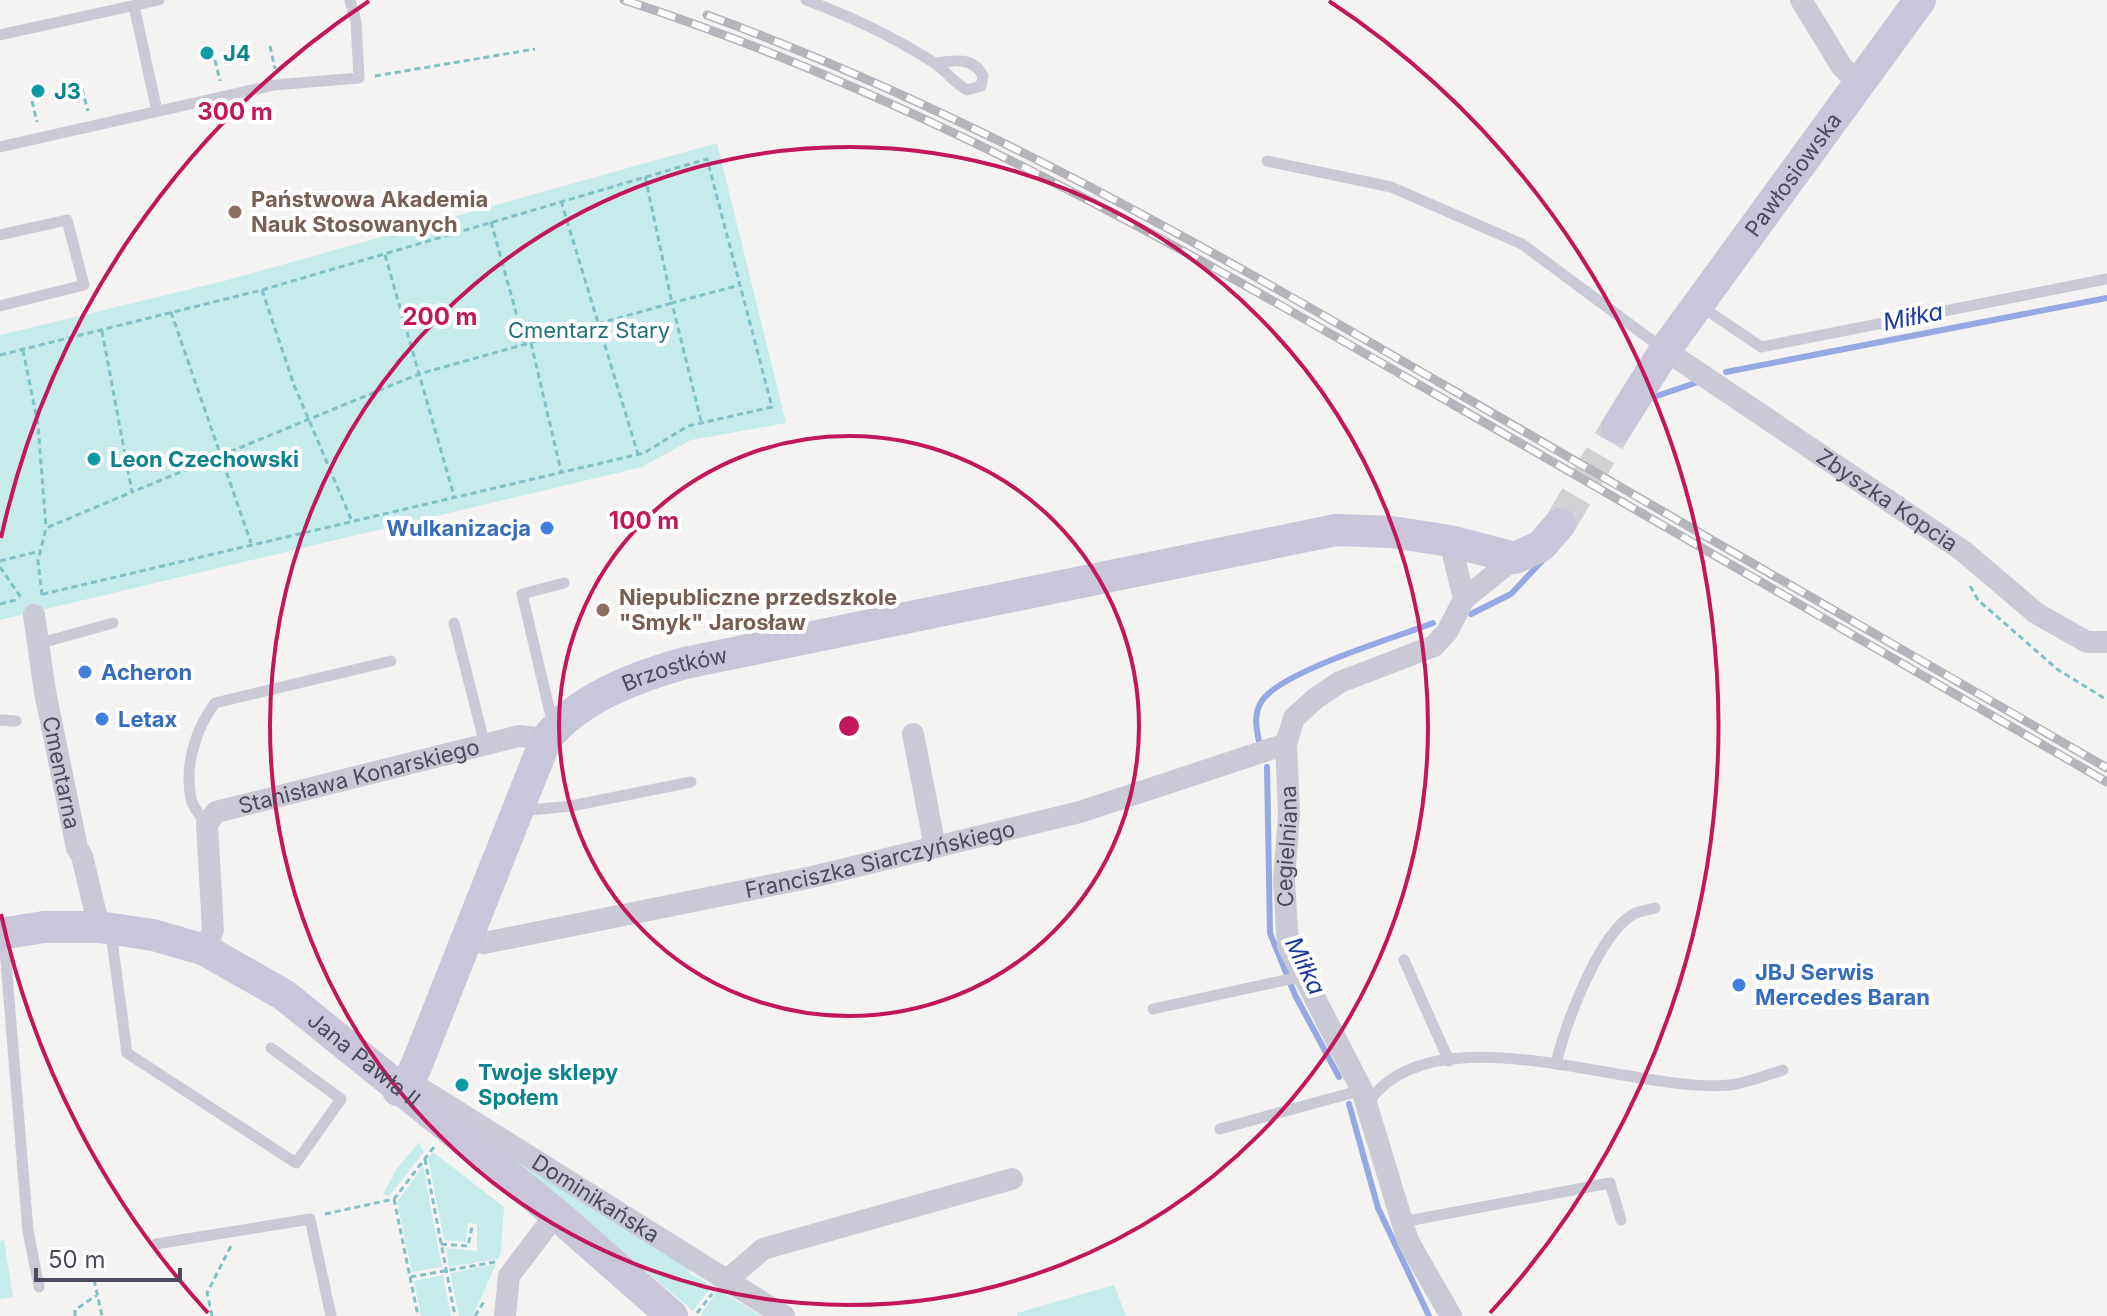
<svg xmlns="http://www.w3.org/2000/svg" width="2107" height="1316" font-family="Inter,sans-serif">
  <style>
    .green { fill: #c5ecea }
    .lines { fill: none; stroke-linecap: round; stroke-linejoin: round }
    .stream { stroke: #97a8e4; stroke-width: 6 }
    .secondary-tunnel { stroke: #d2d1d4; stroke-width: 32; stroke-dasharray: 32 16; stroke-linecap: butt }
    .path { stroke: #80c2c7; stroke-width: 3; stroke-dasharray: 6 4; stroke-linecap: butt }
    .lane { stroke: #cacad6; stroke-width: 11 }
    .street { stroke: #cacad6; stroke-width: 22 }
    .secondary { stroke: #c8c6d8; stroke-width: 32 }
    .rail-casing { stroke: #b6b4bb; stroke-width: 9 }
    .rail { stroke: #fff; stroke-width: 6; stroke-dasharray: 18; stroke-linecap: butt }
    .ring { fill: none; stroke: #c2185b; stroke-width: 4 }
    .culture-dot { fill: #0f9aa8; stroke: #fff; stroke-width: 3 }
    .education-dot { fill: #8d6e63; stroke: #fff; stroke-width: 3 }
    .shop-dot { fill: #3f7fe0; stroke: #fff; stroke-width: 3 }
    .labels { text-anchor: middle; stroke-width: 8; stroke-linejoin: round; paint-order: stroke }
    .culture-label { font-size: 22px; font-weight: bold; fill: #0d838f; stroke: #fff; text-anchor: start }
    .street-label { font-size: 22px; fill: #4c4b5d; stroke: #fff }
    .education-label { font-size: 22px; font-weight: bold; fill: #785e54; stroke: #fff; text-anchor: start }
    .park-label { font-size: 22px; fill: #217379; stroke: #fff }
    .shop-label { font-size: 22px; font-weight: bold; fill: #366cbe; stroke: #fff; text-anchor: start }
    .water-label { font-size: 24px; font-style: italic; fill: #1b39a1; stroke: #fff }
    .centre { fill: #c2185b; stroke: #fff; stroke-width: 4 }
    .ring-label { font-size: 24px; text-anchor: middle; font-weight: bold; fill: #c2185b; stroke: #fff; stroke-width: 8; stroke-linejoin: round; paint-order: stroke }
  </style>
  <rect width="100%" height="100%" fill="#f4f3f2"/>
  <path class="green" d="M717 143 786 423 691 440 642 467 0 620V335L224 281Z
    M460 1119 586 1205 691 1269 689 1273 712 1286 693 1311 547 1187Z
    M419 1142 424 1152 389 1196 383 1194 398 1167Z
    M433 1152 504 1207 501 1252 498 1259 449 1267 446 1248 477 1251V1224L468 1223 466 1242 444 1240 428 1158Z
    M423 1166 442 1267 412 1272 397 1202Z
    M4 1240 13 1297 0 1299V1241Z
    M496 1264 473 1316H459L450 1273Z
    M443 1275 451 1316H421L414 1281Z
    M1114 1285 1126 1316H1017V1313Z
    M718 1290 762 1316H703L701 1314Z"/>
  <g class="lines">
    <path class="stream" d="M1726 372 2107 298
      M1648 399 1698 382
      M1471 614 1511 594 1542 561
      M1260 746C1257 731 1253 718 1260 704 1274 673 1398 637 1433 623
      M1267 767 1270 933 1295 995 1339 1077
      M1349 1104 1378 1208 1429 1316"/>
    <path class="secondary-tunnel" d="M1560 524 1617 427"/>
    <path class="path" d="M270 46 275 69
      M215 60 220 81
      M375 76 535 49
      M82 89 88 111
      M32 101 37 122
      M561 201 638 454
      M491 222 525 345
      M385 255 454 496
      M262 290 294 385 351 519
      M171 312 251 543
      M102 331 132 492 419 374 672 303 645 176
      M531 343 561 471
      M23 350 38 425 46 528
      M0 355 262 290 707 159 772 407 688 426 644 453 39 595
      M701 421 672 303 740 285
      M0 561 40 551
      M0 567 22 599
      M1970 586 1978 600 2057 669 2107 700
      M42 595 38 561 46 528 132 492
      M0 604 20 599
      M425 1159 455 1316
      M394 1199 410 1277 495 1262
      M325 1214 394 1199 434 1147
      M441 1244 468 1246 472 1227
      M410 1277 418 1316
      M94 1280 102 1316
      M697 1313 712 1294
      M75 1316V1310L97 1295
      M212 1316 207 1293 231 1246
      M475 1316 485 1300"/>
    <path class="lane" d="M806 0C850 16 894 37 933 62 945 70 953 82 967 90L981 86 983 76C974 57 954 60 935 63
      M134 6 157 111
      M0 35 159 0
      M0 147 274 85 359 78 356 22 350 0
      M1267 161 1391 187 1522 244 1662 348
      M0 235 67 220 84 285 0 306
      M1699 305 1761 347 2107 279
      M454 623 485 745
      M41 643 113 623
      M0 720 16 721
      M553 725 522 594 564 583
      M521 811 571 806 691 782
      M207 824C202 817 192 807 191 798 184 766 196 728 215 703L391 661
      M111 933 127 1053 296 1163 341 1099 271 1048
      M4 938 28 1231 39 1287
      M1404 960 1449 1061
      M1153 1009 1304 976
      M1556 1064C1564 1027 1598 936 1632 915 1638 911 1648 910 1655 908
      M1368 1103C1433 1006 1636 1095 1730 1085 1747 1083 1766 1075 1783 1070
      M1220 1129 1362 1090
      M1402 1222 1610 1183 1621 1220
      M156 1244 310 1219 331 1316"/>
    <g class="street">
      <path d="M1801 0 1842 67 1858 82"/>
      <path id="s1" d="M1665 350 1963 551 2036 613 2087 642H2107"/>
      <path d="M1450 541 1464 599"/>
      <path id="s2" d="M34 615 45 692 77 848 82 856 99 927"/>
      <path d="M913 734 935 847"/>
      <path id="s3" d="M467 940 484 943 812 877 1080 812 1286 744"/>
      <path id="s4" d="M205 950 213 930 207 824 216 812 519 736 546 739"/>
      <path id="s5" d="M423 1090 784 1316"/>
      <path d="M726 1281 763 1249 1012 1179"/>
      <path d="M505 1316 509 1276 556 1214"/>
      <path id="s6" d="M1451 1316 1408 1241 1362 1090 1288 946 1284 880 1289 814 1286 744 1294 718 1316 698 1340 682 1434 646 1447 632 1464 599 1515 558"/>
    </g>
    <g class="secondary">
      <path id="s7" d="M1617 427 1665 350 1920 0"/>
      <path id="s8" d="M0 934 44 927H99L153 935 205 950 284 995 556 1214 672 1316"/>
      <path id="s9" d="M398 1090 409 1081 417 1064 546 739C580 697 636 677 685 663L1336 530 1392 532 1450 541 1515 558 1541 546 1560 524"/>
    </g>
    <defs>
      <path id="rail" d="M624 0C922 97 1179 246 1449 402 1669 529 1888 655 2107 782
        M707 15C972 112 1206 247 1449 388 1668 515 1888 641 2107 768"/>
    </defs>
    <use href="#rail" class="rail-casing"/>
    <use href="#rail" class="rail"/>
  </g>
  <g class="ring">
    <circle cx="849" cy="726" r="290"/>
    <circle cx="849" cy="726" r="579"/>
    <path d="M208 1313A869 869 0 0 1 1 914M1 538A869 869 0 0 1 369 1M1329 1A869 869 0 0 1 1490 1313"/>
  </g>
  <g class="culture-dot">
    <circle cx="207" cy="53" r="8"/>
    <circle cx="38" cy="91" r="8"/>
    <circle cx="94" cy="459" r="8"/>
    <circle cx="462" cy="1085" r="8"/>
  </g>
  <g class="education-dot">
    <circle cx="235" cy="212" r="8"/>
    <circle cx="603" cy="610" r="8"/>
  </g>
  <g class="shop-dot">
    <circle cx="547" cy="528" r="8"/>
    <circle cx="85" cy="672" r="8"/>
    <circle cx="102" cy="719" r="8"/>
    <circle cx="1739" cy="985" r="8"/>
  </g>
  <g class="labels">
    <g class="culture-label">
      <text x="223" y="61">J4</text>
      <text x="54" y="99">J3</text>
      <text x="110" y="467">Leon Czechowski</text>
      <text x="478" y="1080">Twoje sklepy<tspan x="478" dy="25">Społem</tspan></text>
    </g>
    <g class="street-label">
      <text dy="8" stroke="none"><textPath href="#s7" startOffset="308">Pawłosiowska</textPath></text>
      <text dy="8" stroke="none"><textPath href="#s1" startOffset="268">Zbyszka Kopcia</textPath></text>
      <text dy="8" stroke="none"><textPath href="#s9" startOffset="532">Brzostków</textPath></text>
      <text dy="8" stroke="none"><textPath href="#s2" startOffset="160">Cmentarna</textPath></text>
      <text dy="8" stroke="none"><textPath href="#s4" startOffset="290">Stanisława Konarskiego</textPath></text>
      <text dy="8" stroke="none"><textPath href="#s6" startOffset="506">Cegielniana</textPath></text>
      <text dy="8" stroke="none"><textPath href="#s3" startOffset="422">Franciszka Siarczyńskiego</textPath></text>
      <text dy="8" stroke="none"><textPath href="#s8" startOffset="402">Jana Pawła II</textPath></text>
      <text dy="8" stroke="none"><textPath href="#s5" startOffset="204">Dominikańska</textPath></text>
    </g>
    <g class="education-label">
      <text x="251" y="207">Państwowa Akademia<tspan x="251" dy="25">Nauk Stosowanych</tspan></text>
      <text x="619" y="605">Niepubliczne przedszkole<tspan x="619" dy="25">"Smyk" Jarosław</tspan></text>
    </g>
    <g class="park-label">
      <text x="589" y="338">Cmentarz Stary</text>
    </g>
    <g class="shop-label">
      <text x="531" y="536" text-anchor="end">Wulkanizacja</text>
      <text x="101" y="680">Acheron</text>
      <text x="118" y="727">Letax</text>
      <text x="1755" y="980">JBJ Serwis<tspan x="1755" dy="25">Mercedes Baran</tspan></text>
    </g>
    <g class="water-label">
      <text transform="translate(1913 317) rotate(-11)" y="8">Miłka</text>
      <text transform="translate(1305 966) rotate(64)" y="8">Miłka</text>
    </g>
  </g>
  <circle cx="849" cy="726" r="12" class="centre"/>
  <g class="ring-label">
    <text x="235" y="120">300 m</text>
    <text x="440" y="325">200 m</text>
    <text x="644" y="529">100 m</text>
  </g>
  <path d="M36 1268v12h144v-12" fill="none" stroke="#4c4b5d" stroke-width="4"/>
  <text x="48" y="1268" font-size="24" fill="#4c4b5d" stroke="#ffffff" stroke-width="6" paint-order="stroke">50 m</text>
</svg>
